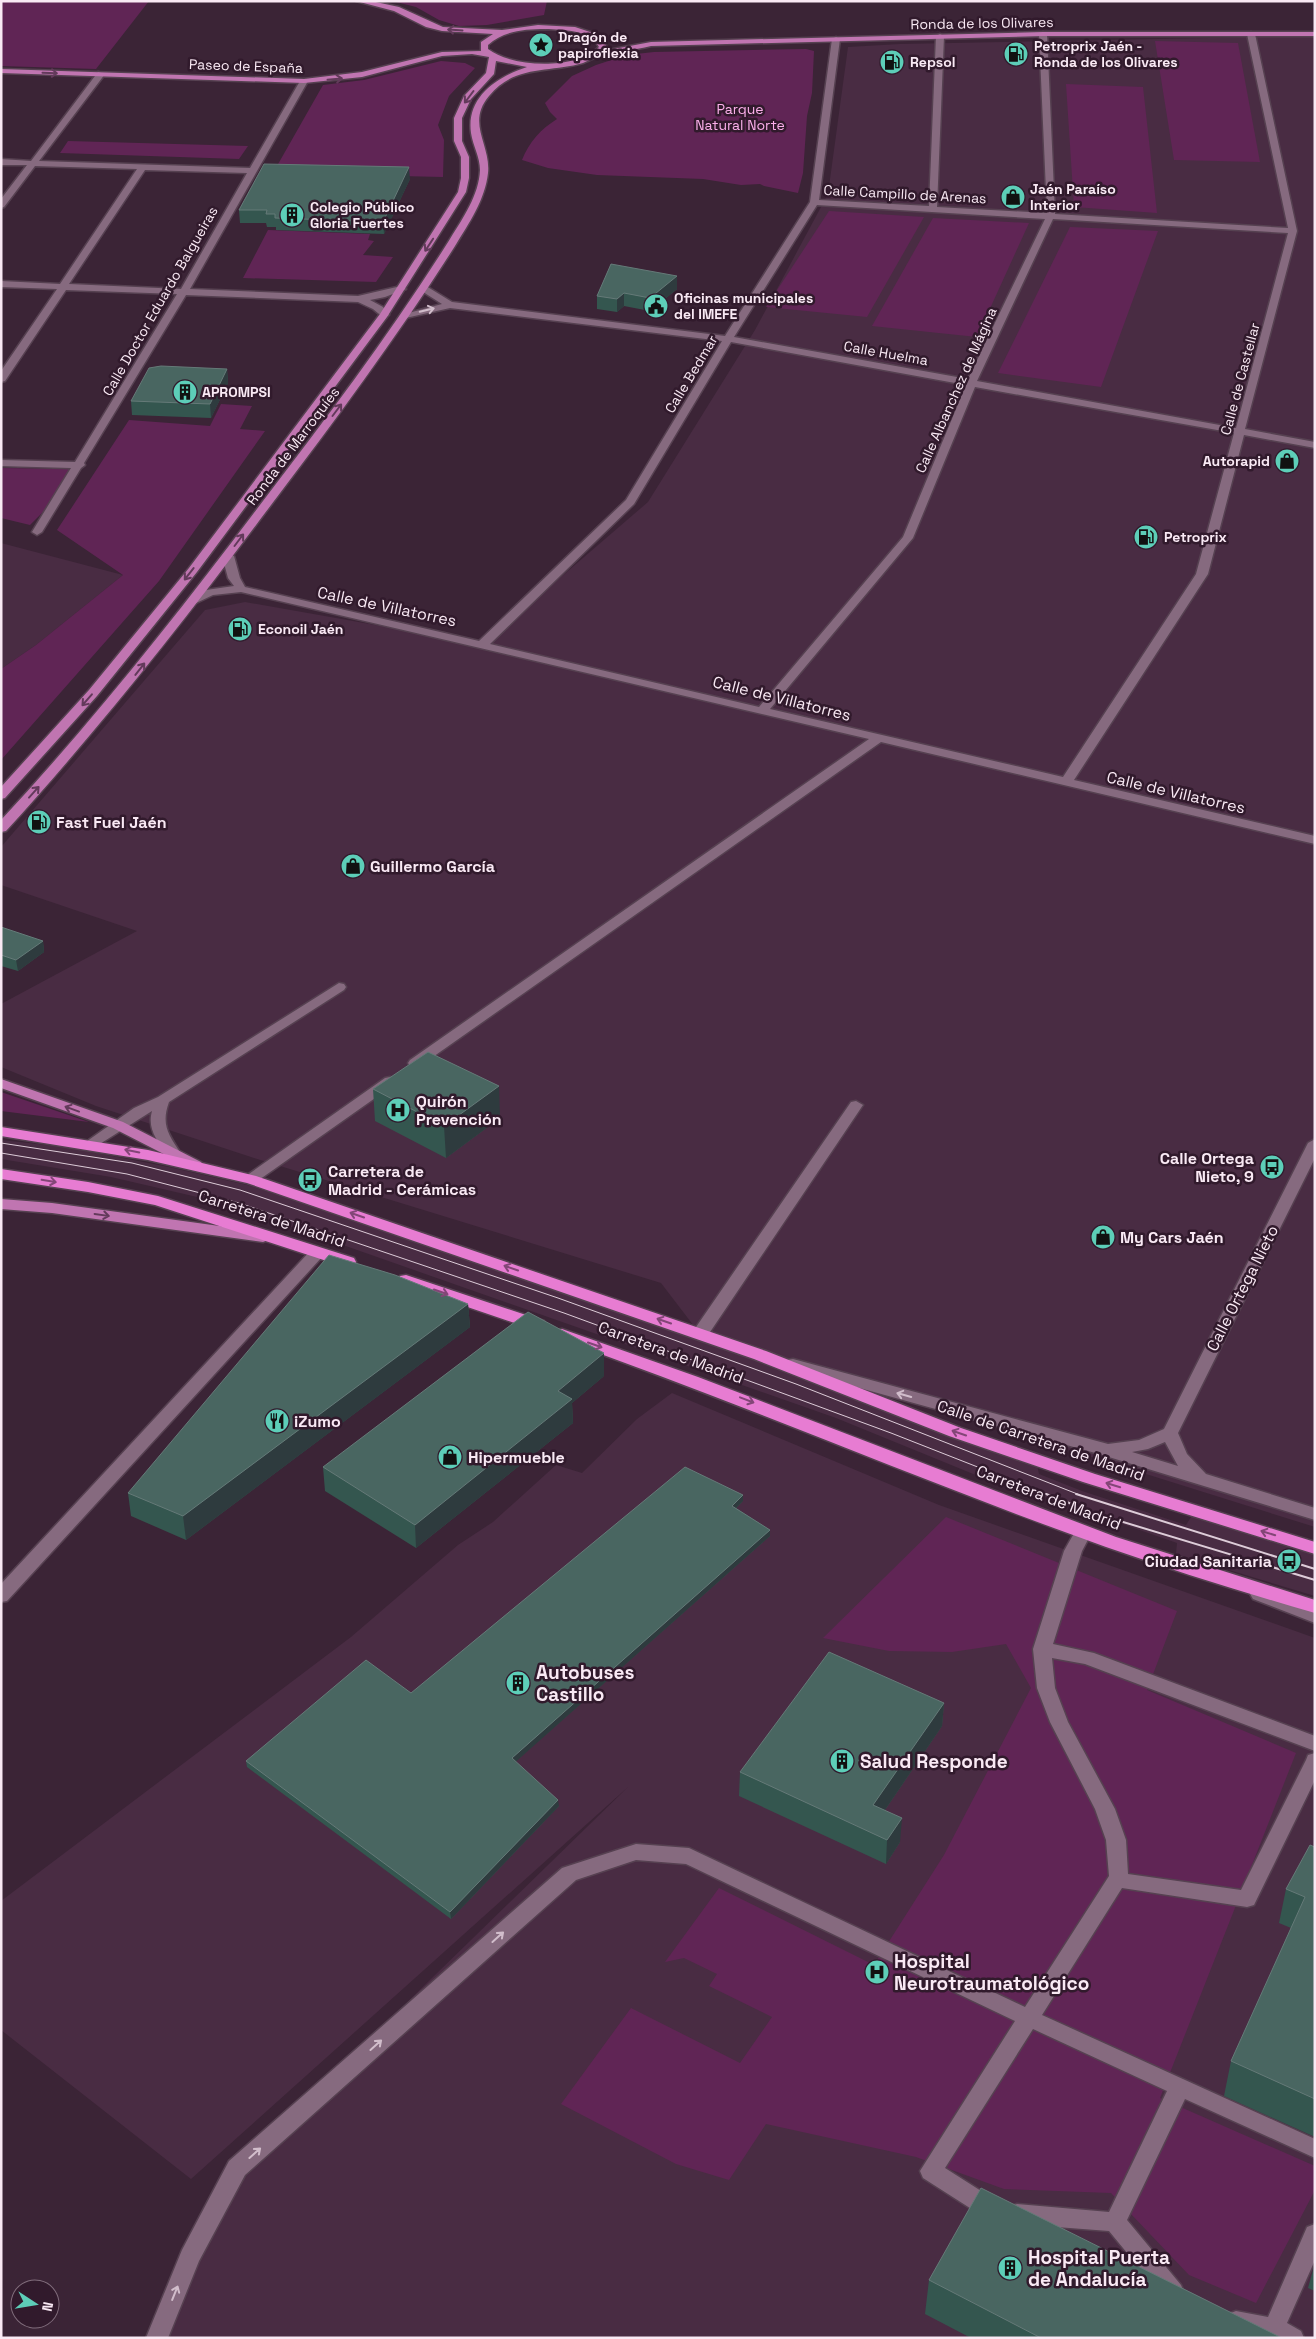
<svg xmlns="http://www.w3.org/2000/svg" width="1316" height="2339" font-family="'Space Grotesk',sans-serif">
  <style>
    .built { fill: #492c43 }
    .green { fill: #602555 }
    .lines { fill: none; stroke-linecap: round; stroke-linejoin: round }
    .minor-casing { stroke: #564151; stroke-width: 3 }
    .major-casing { stroke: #564151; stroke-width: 3 }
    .highway-casing { stroke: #564151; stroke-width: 3 }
    .minor { fill: #866a7f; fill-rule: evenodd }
    .major { fill: #c075b1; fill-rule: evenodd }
    .highway { fill: #e77cd2; fill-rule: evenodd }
    .tram-far1 { stroke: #ddccd8; stroke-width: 1 }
    .tram { stroke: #ddccd8; stroke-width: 2 }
    .wall { fill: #34564f }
    .shaded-wall { fill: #2e3b3e }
    .building { fill: #496661; stroke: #657a78 }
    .oneway { stroke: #633a5b }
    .oneway2 { stroke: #d1bdcb }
    .oneway3 { stroke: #834677 }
    .labels { text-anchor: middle; stroke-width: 5; stroke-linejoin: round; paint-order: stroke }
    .far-street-label { font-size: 14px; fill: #f9e9f4; stroke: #311a2c }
    .far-poi-label { font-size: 14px; font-weight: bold; fill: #f9e9f4; stroke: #311a2c; text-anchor: start }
    .far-park-label { font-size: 14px; fill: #fbafea; stroke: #311a2c }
    .street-label { font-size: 16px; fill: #f9e9f4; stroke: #311a2c }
    .poi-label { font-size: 16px; font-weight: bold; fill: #f9e9f4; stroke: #311a2c; text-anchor: start }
    .near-poi-label { font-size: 19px; font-weight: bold; fill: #f9e9f4; stroke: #311a2c; text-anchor: start }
  </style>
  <rect width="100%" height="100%" fill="#3b2436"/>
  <path class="built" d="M1259 37H1315V1527L700 1334 661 1283 254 1158 96 1106 1 1067V1004L137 931 1 885V847L205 610 245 602 483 644 648 502 755 330 828 194 848 47 900 44Z
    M1 543 123 575 36 645 1 669Z
    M1 1140 66 1147 169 1167 247 1185 299 1201 723 1349 835 1385 1037 1465 1039 1474 1082 1491 1186 1525 1193 1514 1315 1549V1596L1176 1554 1177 1543 1022 1489 1020 1493 836 1418 223 1203 111 1177 1 1159Z
    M672 1393 939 1505 1315 1638V2338H157L237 2168 628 1787 191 2179 1 2030V1901L351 1637 458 1545 493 1522 556 1465 582 1473 637 1419Z"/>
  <path class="green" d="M1 1H149L96 69 1 66Z
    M392 1H547L544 15 487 25 459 26 439 20 416 7Z
    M1155 41 1238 43 1260 162 1174 160Z
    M806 49 814 51 812 93 807 116 803 173 798 193 764 186 760 184 741 185 703 179 597 175 548 168 522 160C529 142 541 129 557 119L550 112 545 103 572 76 596 65 627 55 654 52Z
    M441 61 465 63 475 68 449 96 438 125 444 140 443 177 273 173 323 85 364 80Z
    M1066 84 1143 87 1157 213 1074 207Z
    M68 141 248 146 239 159 60 153Z
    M829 211 924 217 867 317 766 307Z
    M933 218 1029 223 977 337 872 326Z
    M1070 227 1158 231 1101 387 998 373Z
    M268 230 370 234 368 240 374 241 363 255 393 257 376 282 243 278Z
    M221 404 252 406 240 429 265 431 159 581 1 760V669L36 645 123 575 57 530 129 420 210 426Z
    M1 468 71 469 46 509 30 525 1 518Z
    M1 1092 89 1122 1 1111Z
    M946 1517 1177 1611 1147 1690 1296 1753 1160 2098 1315 2166V2190L1256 2303 1189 2275 1111 2193 1004 2189 916 2157 766 2124 729 2180 676 2164 561 2104 631 2008 740 2063 772 2017 709 1986 717 1974 684 1958 665 1962 719 1888 874 1965 944 1855 1031 1688 1006 1644 952 1652 889 1651 823 1638Z"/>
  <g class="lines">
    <defs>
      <path id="minor" d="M1043 32 1047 34 1055 214 1288 228 1247 34 1251 32 1255 34 1297 231 1245 429 1315 442V448L1244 435 1208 574 1074 780 1315 836V844L881 742 420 1066H410L408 1063 410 1060 869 739 241 592 213 595 192 605 186 602 206 590 234 586 228 578 222 556 228 553 234 556 240 578 245 587 479 641 626 500 722 341 450 308 401 319V315L442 304 420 290V286H426L452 302 725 336 810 202 832 39 836 37 840 39 819 200 929 206 936 36 940 34 944 36 937 207 1047 213 1039 34ZM817 205 1045 219 968 379 734 337ZM1053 219 1288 233 1236 428 977 381ZM731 342 966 385 903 537 759 707 490 644 634 504ZM975 387 1234 433 1196 574 1063 777 770 709 913 538Z
        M98 72 105 74 39 161 250 168 300 81 304 79 308 81 190 289 358 296 401 286 406 289 385 297 370 300 383 307 389 315 384 318 373 309 358 302 186 295 84 463 85 465 81 468 42 532 37 535 32 532 71 468 1 466V460L75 462 177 294 66 290 5 381 1 382V371L57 289 1 287V281L60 284 137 169 35 166 4 207 1 208V199L27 165H1V159L31 161ZM145 170 247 173 181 289 69 284Z
        M339 983 344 984 346 987 344 990 169 1102C161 1124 168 1134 180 1152L178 1155H168C157 1141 147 1129 152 1111L95 1147H85L83 1144 134 1108 158 1097Z
        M390 1077 395 1078 397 1081 395 1084 256 1182H246L243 1179 246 1176 385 1078Z
        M856 1101 863 1105 706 1338H694L692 1334 694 1330 851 1102Z
        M1315 1139V1158L1178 1433 1187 1454 1206 1474 1315 1508V1520L1099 1454 787 1368 785 1364 787 1360 793 1359 1108 1444 1139 1440 1164 1429 1308 1143ZM1165 1442 1178 1466 1132 1452 1148 1449Z
        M317 1248 322 1249 325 1253 322 1257 7 1601 1 1602V1584L312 1249Z
        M1083 1526 1089 1528 1092 1532 1082 1551 1053 1644 1094 1653 1315 1736V1751L1085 1664 1052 1658 1055 1688 1068 1722 1115 1809 1126 1840 1128 1874 1241 1890 1306 1760 1308 1755 1315 1753V1780L1254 1905 1247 1907 1122 1888 1042 2015 1315 2139V2158L1185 2099 1127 2220 1181 2285 1184 2292 1181 2299 1173 2302 1165 2299 1109 2231 1017 2224 1009 2221 1006 2214 1009 2207 1017 2204 1109 2212 1167 2091 1033 2029 945 2168 1000 2203 1003 2210 1000 2217 992 2220 984 2217 923 2178 920 2171 1015 2021 686 1864 636 1860 576 1880 245 2175 199 2261 168 2338H146L182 2250 229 2161 562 1868 636 1844 689 1848 1025 2007 1109 1876 1106 1840 1095 1809 1050 1722 1037 1688 1033 1649 1064 1551 1077 1528Z
        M1259 1588 1315 1610V1623L1253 1599 1250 1594 1253 1589Z
        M1315 2224V2260L1287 2323 1301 2331 1304 2338H1271L1228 2328 1225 2321 1228 2314 1236 2311 1268 2317 1307 2227Z"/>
      <path id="major" d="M356 1H371L399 7 443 27 502 30 538 25 575 27 596 34 602 39 607 47 603 51 651 42 1043 32H1315V36H1043L651 46C634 50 615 52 598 57 593 58 588 61 583 63 550 73 515 64 489 96 466 123 491 145 488 173 485 200 469 223 455 246 399 334 337 418 274 501 189 615 102 726 6 831L1 832V820C95 719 180 611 263 501 328 416 393 330 450 239 463 218 479 195 480 170 480 157 473 146 471 133 466 97 497 77 527 67L496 61 494 74 471 99 462 118V141L469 157V178L466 192 387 317 197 572 97 696 5 798 1 799V787L89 690 189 568 380 314 458 192 461 178V157L454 141V118L464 96 486 73 489 57 472 54 442 56 362 77 304 83 1 73V69L304 79 362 72 442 52 481 51V42L493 34 442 31 426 27 394 11ZM545 29C563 30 590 29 599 47 576 70 513 68 488 49V45C503 31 525 29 545 29Z
        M1 1079 123 1122 201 1162 203 1165 201 1168H191L113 1128 1 1088Z
        M1 1199 52 1203 263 1232 268 1234 271 1237 268 1240 263 1242 52 1213 1 1209Z"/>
      <path id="highway" d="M1 1127 148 1150 256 1176 766 1351 961 1428 1095 1474 1315 1542V1554L1083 1482 949 1436 754 1359 247 1183 148 1160 1 1136Z
        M1 1169 88 1182 158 1196 354 1258 356 1262 354 1266H342L155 1205 88 1192 1 1179Z
        M406 1275 544 1321 546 1325 544 1329H532L400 1284 398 1280 400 1276Z
        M562 1329 698 1377 1116 1537 1315 1600V1613C1245 1593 1175 1571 1106 1547 921 1481 741 1403 556 1338L554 1334 556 1330Z"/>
    </defs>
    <use href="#minor" class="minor-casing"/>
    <use href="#major" class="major-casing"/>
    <use href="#highway" class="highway-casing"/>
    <use href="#minor" class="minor"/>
    <use href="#major" class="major"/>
    <use href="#highway" class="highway"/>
    <path class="tram-far1" d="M1 1143 132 1163 240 1190 558 1298 796 1384 1080 1495
      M1 1153 127 1174 239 1203 564 1313 891 1433 1049 1495"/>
    <path class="tram" d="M1046 1494 1100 1515 1315 1580
      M1076 1494 1315 1569"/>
  </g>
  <path class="wall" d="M410 179 384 234 276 230V227H267L266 223H240L239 210Z
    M611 264 677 289 650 311 624 306 617 312 597 309V296Z
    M227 369 228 383 211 418 132 415 131 401Z
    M1 927 43 941 44 952 18 971 1 966Z
    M373 1089 500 1118 446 1158 375 1121Z
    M468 1304 470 1327 186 1540 131 1516 128 1493Z
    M604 1376 572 1403 573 1423 416 1548 325 1491 323 1467Z
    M743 1501 736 1508 770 1530V1536L515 1762 559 1806 451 1919 247 1767 246 1761 411 1693Z
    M944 1703 942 1726 885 1810 900 1842 886 1864 739 1796 740 1772Z
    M1315 1847V2137L1224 2096 1231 2061 1291 1928 1279 1923 1286 1889Z
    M1315 2263V2291L1308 2288Z
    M929 2280 1282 2338H971L925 2314Z"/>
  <path class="shaded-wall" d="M409 167 410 179 384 234 383 222Z
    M677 276V289L650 311V298Z
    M624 293V306L617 312V299Z
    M227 369 228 383 211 418 210 404Z
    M43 941 44 952 18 971 16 960Z
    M499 1086 500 1118 446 1158 444 1126Z
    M468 1304 470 1327 186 1540 183 1516Z
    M604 1353V1376L572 1403 573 1423 416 1548 415 1525 558 1391Z
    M743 1495V1501L732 1512V1506Z
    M770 1530V1536L512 1765V1758Z
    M944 1703 942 1726 872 1829 873 1805Z
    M558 1800 559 1806 451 1919 450 1912Z
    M902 1818 900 1842 886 1864 887 1840Z"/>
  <path class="building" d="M264 164 409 167 383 222 275 218V214H266L267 210H239Z
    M611 264 677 276 650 298 624 293 617 299 597 296Z
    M161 366 227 369 210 404 131 401 149 368Z
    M1 927 43 941 16 960 1 955Z
    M428 1052 499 1086 444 1126 373 1089Z
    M329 1255 395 1275 468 1304 183 1516 128 1493Z
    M528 1312 604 1353 558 1391 572 1399 415 1525 323 1467Z
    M685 1467 743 1495 732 1506 770 1530 512 1758 558 1800 450 1912 246 1761 366 1660 411 1693Z
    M829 1652 944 1703 873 1805 902 1818 887 1840 740 1772Z
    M1310 1845 1315 1847V2099L1231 2061 1305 1897 1286 1889Z
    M981 2188 1282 2338H1041L929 2280Z"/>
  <defs><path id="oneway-shaft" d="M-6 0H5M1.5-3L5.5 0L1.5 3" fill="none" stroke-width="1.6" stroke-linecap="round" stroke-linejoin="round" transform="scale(1.25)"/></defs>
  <g class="oneway">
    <use href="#oneway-shaft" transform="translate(455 30) rotate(-176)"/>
    <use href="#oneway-shaft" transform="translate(50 73) rotate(2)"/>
    <use href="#oneway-shaft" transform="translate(335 79) rotate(-5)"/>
    <use href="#oneway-shaft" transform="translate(469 97) rotate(127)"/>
    <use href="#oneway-shaft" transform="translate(429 245) rotate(123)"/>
    <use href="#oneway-shaft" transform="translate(337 410) rotate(-53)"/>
    <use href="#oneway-shaft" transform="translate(239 540) rotate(-53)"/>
    <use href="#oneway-shaft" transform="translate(189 574) rotate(128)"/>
    <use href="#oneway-shaft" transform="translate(140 669) rotate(-52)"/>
    <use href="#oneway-shaft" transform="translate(87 700) rotate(131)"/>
    <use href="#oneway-shaft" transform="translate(34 792) rotate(-48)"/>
    <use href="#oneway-shaft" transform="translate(72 1109) rotate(-160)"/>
    <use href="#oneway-shaft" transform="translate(102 1215) rotate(8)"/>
  </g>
  <g class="oneway2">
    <use href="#oneway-shaft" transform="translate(427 310) rotate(-14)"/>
    <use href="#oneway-shaft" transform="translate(904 1395) rotate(-164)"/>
    <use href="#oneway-shaft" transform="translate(498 1937) rotate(-42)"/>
    <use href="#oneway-shaft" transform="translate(376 2045) rotate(-42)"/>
    <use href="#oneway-shaft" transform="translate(255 2153) rotate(-42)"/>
    <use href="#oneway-shaft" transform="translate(175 2293) rotate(-68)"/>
  </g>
  <g class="oneway3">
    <use href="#oneway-shaft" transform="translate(132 1151) rotate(-169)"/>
    <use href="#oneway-shaft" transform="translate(49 1181) rotate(9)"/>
    <use href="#oneway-shaft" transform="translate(357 1215) rotate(-161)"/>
    <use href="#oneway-shaft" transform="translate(511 1268) rotate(-161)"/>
    <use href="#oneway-shaft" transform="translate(441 1292) rotate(19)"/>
    <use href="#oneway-shaft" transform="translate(664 1321) rotate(-161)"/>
    <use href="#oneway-shaft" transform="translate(595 1345) rotate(19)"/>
    <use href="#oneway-shaft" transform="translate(747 1400) rotate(21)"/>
    <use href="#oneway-shaft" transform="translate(959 1433) rotate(-161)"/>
    <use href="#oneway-shaft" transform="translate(1113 1485) rotate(-163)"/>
    <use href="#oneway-shaft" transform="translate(1268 1533) rotate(-163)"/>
  </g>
  <defs>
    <symbol id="sight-disc" viewBox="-11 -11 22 22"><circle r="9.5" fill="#5dceb8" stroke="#311a2c"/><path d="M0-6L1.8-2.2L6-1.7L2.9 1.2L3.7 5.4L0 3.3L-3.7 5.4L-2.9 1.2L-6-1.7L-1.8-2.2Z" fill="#111"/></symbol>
    <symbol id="fuel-disc" viewBox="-11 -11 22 22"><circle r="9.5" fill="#5dceb8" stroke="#311a2c"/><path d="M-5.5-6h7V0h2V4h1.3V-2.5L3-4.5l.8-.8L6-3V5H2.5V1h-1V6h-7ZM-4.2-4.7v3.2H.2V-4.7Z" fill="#111"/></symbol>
    <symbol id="shop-disc" viewBox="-11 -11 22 22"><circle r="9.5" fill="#5dceb8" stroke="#311a2c"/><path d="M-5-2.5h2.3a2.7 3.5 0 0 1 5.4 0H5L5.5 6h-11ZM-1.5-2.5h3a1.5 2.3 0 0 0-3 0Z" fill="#111"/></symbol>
    <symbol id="building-disc" viewBox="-11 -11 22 22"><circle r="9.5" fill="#5dceb8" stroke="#311a2c"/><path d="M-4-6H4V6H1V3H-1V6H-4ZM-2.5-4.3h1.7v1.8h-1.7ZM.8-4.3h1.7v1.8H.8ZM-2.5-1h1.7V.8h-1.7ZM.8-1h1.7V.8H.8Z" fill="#111"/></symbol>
    <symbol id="civic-disc" viewBox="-11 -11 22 22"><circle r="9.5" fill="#5dceb8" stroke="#311a2c"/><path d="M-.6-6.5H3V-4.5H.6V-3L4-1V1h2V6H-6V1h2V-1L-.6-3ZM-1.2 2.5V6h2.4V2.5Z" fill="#111"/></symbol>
    <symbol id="hospital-disc" viewBox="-11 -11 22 22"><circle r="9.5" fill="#5dceb8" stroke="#311a2c"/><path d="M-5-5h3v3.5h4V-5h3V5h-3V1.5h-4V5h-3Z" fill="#111"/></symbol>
    <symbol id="bus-disc" viewBox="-11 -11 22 22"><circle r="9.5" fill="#5dceb8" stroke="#311a2c"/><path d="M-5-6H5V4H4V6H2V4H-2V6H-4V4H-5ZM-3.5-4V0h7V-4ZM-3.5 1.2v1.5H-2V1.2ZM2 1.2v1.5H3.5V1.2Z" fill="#111"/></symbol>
    <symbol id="restaurant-disc" viewBox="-11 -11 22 22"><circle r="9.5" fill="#5dceb8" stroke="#311a2c"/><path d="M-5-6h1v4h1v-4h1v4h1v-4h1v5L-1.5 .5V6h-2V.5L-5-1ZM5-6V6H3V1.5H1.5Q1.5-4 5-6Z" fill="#111"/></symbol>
  </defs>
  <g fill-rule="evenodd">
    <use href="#sight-disc" x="527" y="31" width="28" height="28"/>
    <use href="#fuel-disc" x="1002" y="40" width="28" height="28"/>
    <use href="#fuel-disc" x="878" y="48" width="28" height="28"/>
    <use href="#shop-disc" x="999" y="183" width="28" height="28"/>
    <use href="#building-disc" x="278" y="201" width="28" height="28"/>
    <use href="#civic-disc" x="642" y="292" width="28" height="28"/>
    <use href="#building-disc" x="171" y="378" width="28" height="28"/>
    <use href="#shop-disc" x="1273" y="447" width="28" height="28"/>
    <use href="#fuel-disc" x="1132" y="523" width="28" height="28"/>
    <use href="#fuel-disc" x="226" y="615" width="28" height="28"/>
    <use href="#fuel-disc" x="25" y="808" width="28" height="28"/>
    <use href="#shop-disc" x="339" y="852" width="28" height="28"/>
    <use href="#hospital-disc" x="384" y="1096" width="28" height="28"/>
    <use href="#bus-disc" x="1258" y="1153" width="28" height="28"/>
    <use href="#bus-disc" x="296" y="1166" width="28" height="28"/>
    <use href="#shop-disc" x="1089" y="1223" width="28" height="28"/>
    <use href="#restaurant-disc" x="263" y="1407" width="28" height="28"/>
    <use href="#shop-disc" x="436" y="1443" width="28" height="28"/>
    <use href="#bus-disc" x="1275" y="1547" width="28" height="28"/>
    <use href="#building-disc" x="504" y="1669" width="28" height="28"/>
    <use href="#building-disc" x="828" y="1747" width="28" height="28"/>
    <use href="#hospital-disc" x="863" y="1958" width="28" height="28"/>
    <use href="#building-disc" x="996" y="2254" width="28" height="28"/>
  </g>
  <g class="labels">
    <g class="far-street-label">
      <text transform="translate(982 23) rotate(-1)" y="5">Ronda de los Olivares</text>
      <text transform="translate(246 66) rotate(2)" y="5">Paseo de España</text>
      <text transform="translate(905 194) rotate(3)" y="5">Calle Campillo de Arenas</text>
      <text transform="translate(160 301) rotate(-60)" y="5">Calle Doctor Eduardo Balgueiras</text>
      <text transform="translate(886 353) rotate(10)" y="5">Calle Huelma</text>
      <text transform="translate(691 374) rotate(-59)" y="5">Calle Bedmar</text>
      <text transform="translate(1240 379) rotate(-75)" y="5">Calle de Castellar</text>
      <text transform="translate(956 390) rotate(-66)" y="5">Calle Albanchez de Mágina</text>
      <text transform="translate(293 446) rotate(-53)" y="5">Ronda de Marroquíes</text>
    </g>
    <g class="far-poi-label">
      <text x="558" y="42">Dragón de<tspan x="558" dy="16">papiroflexia</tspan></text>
      <text x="1034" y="51">Petroprix Jaén -<tspan x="1034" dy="16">Ronda de los Olivares</tspan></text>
      <text x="910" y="67">Repsol</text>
      <text x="1030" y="194">Jaén Paraíso<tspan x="1030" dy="16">Interior</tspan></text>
      <text x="310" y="212">Colegio Público<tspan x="310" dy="16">Gloria Fuertes</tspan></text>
      <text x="674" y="303">Oficinas municipales<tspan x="674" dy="16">del IMEFE</tspan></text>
      <text x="202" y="397">APROMPSI</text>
      <text x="1270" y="466" text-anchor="end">Autorapid</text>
      <text x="1164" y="542">Petroprix</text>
      <text x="258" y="634">Econoil Jaén</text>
    </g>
    <g class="far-park-label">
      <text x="740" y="114">Parque<tspan x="740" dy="16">Natural Norte</tspan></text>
    </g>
    <g class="street-label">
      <text transform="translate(387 606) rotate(12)" y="6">Calle de Villatorres</text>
      <text transform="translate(782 698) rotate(14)" y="6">Calle de Villatorres</text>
      <text transform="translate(1176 792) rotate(13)" y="6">Calle de Villatorres</text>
      <text transform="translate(272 1218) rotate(18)" y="6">Carretera de Madrid</text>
      <text transform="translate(1242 1288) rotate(-63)" y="6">Calle Ortega Nieto</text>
      <text transform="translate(671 1352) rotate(20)" y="6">Carretera de Madrid</text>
      <text transform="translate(1041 1440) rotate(19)" y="6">Calle de Carretera de Madrid</text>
      <text transform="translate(1049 1497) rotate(21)" y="6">Carretera de Madrid</text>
    </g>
    <g class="poi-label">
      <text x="56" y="828">Fast Fuel Jaén</text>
      <text x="370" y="872">Guillermo García</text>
      <text x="416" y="1107">Quirón<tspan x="416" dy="18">Prevención</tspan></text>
      <text x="1254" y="1164" text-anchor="end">Calle Ortega<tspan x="1254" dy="18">Nieto, 9</tspan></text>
      <text x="328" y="1177">Carretera de<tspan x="328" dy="18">Madrid - Cerámicas</tspan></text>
      <text x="1120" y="1243">My Cars Jaén</text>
      <text x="294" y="1427">iZumo</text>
      <text x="468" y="1463">Hipermueble</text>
      <text x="1272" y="1567" text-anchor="end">Ciudad Sanitaria</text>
    </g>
    <g class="near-poi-label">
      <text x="536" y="1679">Autobuses<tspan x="536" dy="22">Castillo</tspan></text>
      <text x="860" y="1768">Salud Responde</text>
      <text x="894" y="1968">Hospital<tspan x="894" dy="22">Neurotraumatológico</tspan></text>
      <text x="1028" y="2264">Hospital Puerta<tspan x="1028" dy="22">de Andalucía</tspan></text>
    </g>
  </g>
  <rect width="1316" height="2339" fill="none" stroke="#f9e9f4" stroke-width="5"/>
  <g transform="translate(35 2304) rotate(102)"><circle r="24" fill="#311a2c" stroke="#816d7c"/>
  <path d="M0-4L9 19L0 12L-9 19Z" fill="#5dceb8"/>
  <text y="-8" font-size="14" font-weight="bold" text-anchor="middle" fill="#f9e9f4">N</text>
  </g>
</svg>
